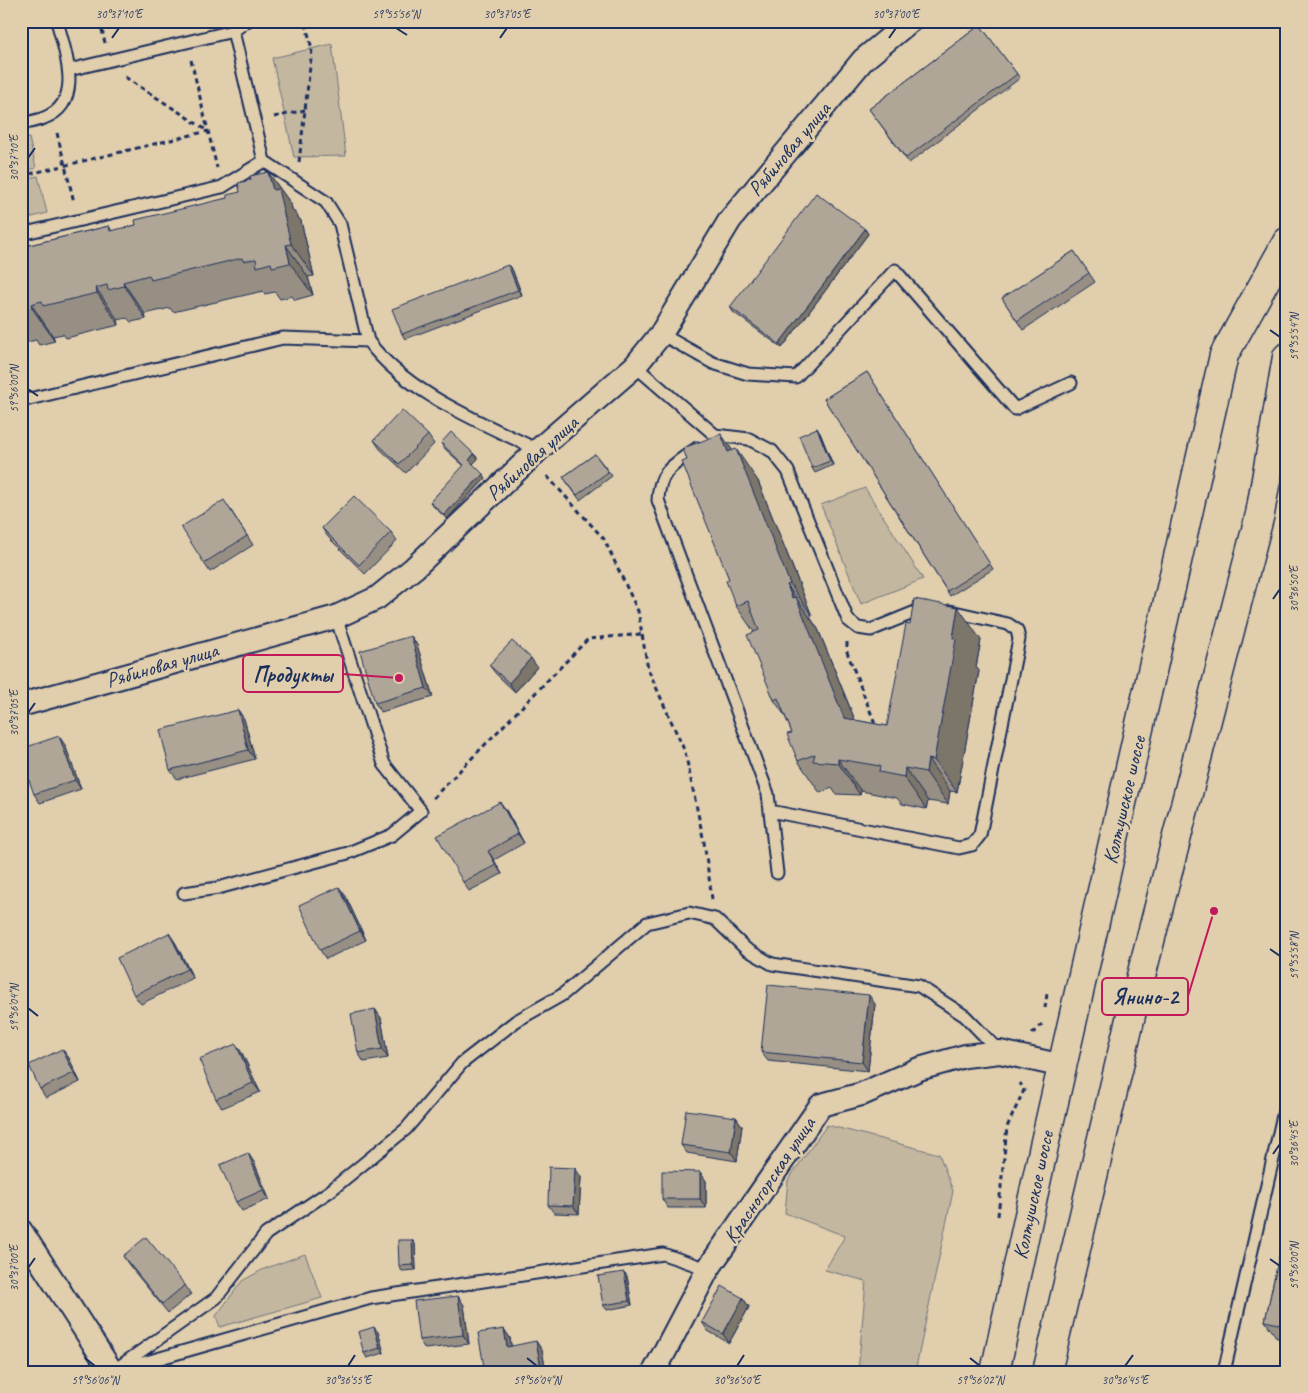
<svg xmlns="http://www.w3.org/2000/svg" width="1308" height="1393" font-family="Caveat,sans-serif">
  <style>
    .green { fill: #c3b7a0; stroke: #6f737f }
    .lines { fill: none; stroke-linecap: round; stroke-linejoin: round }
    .lane-casing { stroke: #1b2f5e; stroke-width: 15 }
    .street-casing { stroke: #1b2f5e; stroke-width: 26 }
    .secondary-casing { stroke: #1b2f5e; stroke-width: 31 }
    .path { stroke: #1b2f5e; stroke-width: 3; stroke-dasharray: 5 4; stroke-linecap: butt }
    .lane { stroke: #e0ceac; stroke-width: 11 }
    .street { stroke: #e0ceac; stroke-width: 22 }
    .secondary { stroke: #e0ceac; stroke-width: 28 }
    .wall { fill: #978f83; stroke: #1b2f5e }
    .shaded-wall { fill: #7b746a; stroke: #1b2f5e }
    .building { fill: #b0a698; stroke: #1b2f5e }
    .ticks { fill: none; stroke: #1b2f5e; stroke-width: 2 }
    .labels { text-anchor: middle; stroke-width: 5; stroke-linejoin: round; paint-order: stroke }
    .street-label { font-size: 21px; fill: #1b2f5e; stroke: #e0ceac }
    .leader { fill: none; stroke: #c2185b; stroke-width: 2 }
    .callout-dot { fill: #c2185b; stroke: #e0ceac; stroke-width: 2 }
    .callout { fill: #e0ceac; stroke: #c2185b; stroke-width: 2 }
    .callout-label { font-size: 22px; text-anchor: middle; font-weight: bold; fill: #1b2f5e }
    .neatline { fill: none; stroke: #1b2f5e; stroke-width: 2 }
    .ticks-label { font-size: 12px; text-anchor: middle; fill: #1b2f5e }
  </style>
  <rect width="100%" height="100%" fill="#e0ceac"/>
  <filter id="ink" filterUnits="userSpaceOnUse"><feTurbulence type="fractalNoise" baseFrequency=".02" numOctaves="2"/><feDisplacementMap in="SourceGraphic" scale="10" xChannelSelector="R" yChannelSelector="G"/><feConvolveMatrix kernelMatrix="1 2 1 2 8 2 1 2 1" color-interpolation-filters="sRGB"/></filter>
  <g filter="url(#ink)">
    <path class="green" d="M332 44 346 156 294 157 272 58Z
      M29 138 36 168 21 172V140Z
      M38 176 47 213 21 220V180Z
      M865 488 923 579 861 604 821 505Z
      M827 1125 939 1154 953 1191 915 1372H858L866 1281 825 1270 845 1236 785 1213 788 1180Z
      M305 1254 322 1298 220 1327 216 1316 242 1281 264 1269Z"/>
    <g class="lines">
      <defs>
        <path id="lane" d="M233 31 264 161
          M69 70 233 31 247 21
          M21 124C29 122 37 121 44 118 85 103 65 52 57 21
          M21 234 222 187 264 161 326 202 340 224 368 341C406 393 481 422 538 450
          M661 334 713 363 748 374 796 377 895 270 1015 409 1071 383
          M635 366 715 435 749 439 772 451 788 471 848 620 858 628 871 630 925 608
          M21 401 283 338 368 341
          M697 448C674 465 659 470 658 500L768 794 777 873
          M770 811 959 848 972 845 980 835 1019 639 1017 630 1008 624 950 611
          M184 893 218 888 348 853 392 835 421 811 384 764 336 617
          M122 1369 371 1298 663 1254 708 1269
          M113 1371 216 1298 266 1234 330 1191 406 1129 462 1063 516 1021 562 995 647 923 689 913 715 919 746 949 772 964 919 986 965 1016 1000 1052
          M1224 1372 1287 1098"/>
        <path id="street" d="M21 705 336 617 377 598 414 568 538 450 635 366 661 334 730 220 863 60 910 21
          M21 1231 112 1372
          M654 1372 708 1269 821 1105 862 1094 919 1069 965 1056 1000 1052 1063 1066"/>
        <path id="secondary" d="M995 1372 1044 1146 1224 355 1287 242
          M1047 1372 1131 1015 1260 514 1287 357"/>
      </defs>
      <use href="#lane" class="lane-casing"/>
      <use href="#street" class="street-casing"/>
      <use href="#secondary" class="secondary-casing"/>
      <path class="path" d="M100 21 105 43
        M191 60 217 168
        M125 77 208 131
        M274 117 305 110
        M57 133 74 202
        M299 162 312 49 305 21
        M21 176 208 131
        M547 476 604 539 638 611 648 669 685 752 704 842 712 899
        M847 642V652L876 726
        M433 798 588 639 642 634
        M1045 1008 1047 994
        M1032 1034 1042 1024
        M998 1216 1007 1127 1024 1090 1020 1083"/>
      <use href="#lane" class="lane"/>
      <use href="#street" class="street"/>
      <use href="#secondary" class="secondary"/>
    </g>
    <path class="wall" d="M980 25 1020 78 909 163 869 109Z
      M268 172 291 204 292 209 301 221 314 276 308 277 313 295 295 300 292 296 280 299 275 292 265 294 263 291 173 312 170 308 145 314 146 319 131 322 127 318 118 320 119 325 66 338 63 334 53 336 55 341 39 345 36 340 24 343 21 339V247L109 226 112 231 136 225 227 198 240 192 251 180Z
      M865 229 868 234 782 348 733 312 730 307Z
      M1074 251 1095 282 1023 330 1002 298Z
      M512 269 522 295 405 339 402 334Z
      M867 372 993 569 950 596 824 399Z
      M820 433 833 465 815 473 812 468Z
      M721 434 732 450 758 481 812 616 810 617 818 629 855 720 887 726 981 640 976 667 979 671 957 792 950 791 948 804 928 801 926 809 902 804 897 798 861 791 860 795 836 794 832 788 820 793 798 761 792 733 785 716 774 700 754 632 736 606 729 579 687 460Z
      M428 435 434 444 406 473 380 449 374 440Z
      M441 443 474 454 478 459 473 464 486 478 447 519 433 506 430 502 464 466 444 448Z
      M595 454 612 476 580 500 563 477Z
      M230 509 253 545 210 572 204 563Z
      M322 528 391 532 397 541 365 574 328 537Z
      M411 636 417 645 433 697 381 712 375 703Z
      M489 665 537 667 515 692 496 674Z
      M238 710 244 719 255 759 177 779 170 770Z
      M65 745 81 789 40 803 34 794Z
      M500 802 506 810 524 843 494 860 502 874 469 891 463 882Z
      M345 895 366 940 326 959 320 950Z
      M175 942 193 978 141 1004 134 995Z
      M875 1004 868 1071 768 1061 761 1052Z
      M375 1009 381 1018 388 1058 364 1062 358 1053Z
      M62 1049 69 1058 80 1082 46 1098 40 1089Z
      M242 1053 260 1092 222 1108 216 1099Z
      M736 1117 742 1126 737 1161 687 1153 681 1145Z
      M254 1162 269 1199 242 1211 236 1202Z
      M700 1172 706 1181V1208H668L662 1199Z
      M581 1177 579 1214 554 1213 548 1205Z
      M1287 1220V1340L1277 1338 1265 1321Z
      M412 1240 415 1244 416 1270 402 1271 399 1266Z
      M123 1256 185 1285 191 1294 168 1313 129 1265Z
      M624 1272 627 1276 632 1305 607 1310 603 1305Z
      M743 1298 749 1307 729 1343 708 1331 702 1322Z
      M464 1305 469 1344 425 1349 419 1340Z
      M504 1329 510 1338 511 1346 542 1350 546 1372H485Z
      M378 1332 384 1353 367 1358 364 1353Z"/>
    <path class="shaded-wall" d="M268 172 291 204 292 209 301 221 314 276 291 244 273 190Z
      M865 229 868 234 782 348 779 344Z
      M286 245 308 277 313 295 290 263Z
      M508 265 512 269 522 295 518 290Z
      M123 282 145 314 146 319 124 286Z
      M96 288 118 320 119 325 97 293Z
      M31 304 53 336 55 341 32 308Z
      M817 428 820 433 833 465 830 461Z
      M721 434 742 464 736 449 758 481 812 616 790 584 728 452Z
      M474 454 478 459 472 465 469 460Z
      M483 474 486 478 447 519 444 515Z
      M787 585 818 629 867 750 844 718Z
      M958 607 981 640 976 667 979 671 957 792 934 760 953 638Z
      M411 636 417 645 433 697 426 688Z
      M531 658 537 667 515 692 509 683Z
      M238 710 244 719 255 759 248 750Z
      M59 736 65 745 81 789 75 780Z
      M838 759 861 791 860 795 838 763Z
      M928 759 950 791 948 804 926 772Z
      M905 768 928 801 926 809 904 777Z
      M500 802 506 810 524 843 518 834Z
      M488 851 494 860 502 874 496 865Z
      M339 887 345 895 366 940 360 931Z
      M169 933 175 942 193 978 187 969Z
      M869 995 875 1004 868 1071 862 1062Z
      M375 1009 381 1018 388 1058 382 1049Z
      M236 1044 242 1053 260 1092 253 1083Z
      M62 1049 69 1058 80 1082 74 1073Z
      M736 1117 742 1126 737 1161 731 1152Z
      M248 1153 254 1162 269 1199 263 1190Z
      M575 1168 581 1177 579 1214 573 1206Z
      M700 1172 706 1181V1208L700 1199Z
      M412 1240 415 1244 416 1270 413 1265Z
      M624 1272 627 1276 632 1305 629 1301Z
      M458 1296 464 1305 469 1344 463 1335Z
      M743 1298 749 1307 729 1343 723 1334Z
      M374 1327 378 1332 384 1353 380 1348Z
      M504 1329 510 1338 513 1356 507 1347Z
      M536 1341 542 1350 546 1372H543L541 1368Z"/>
    <path class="building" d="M980 25 1017 74 906 158 869 109Z
      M268 172 273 190 278 189 291 244 286 245 290 263 272 267 271 263 257 267 256 259 243 261 242 258 151 280 149 275 123 282 124 286 108 290 107 285 96 288 97 293 43 306 42 301 31 304 32 308 21 311V247L109 226 110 231 136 225 135 220 227 198V195L240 192 238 183 251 180 250 176Z
      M816 193 865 229 779 344 730 307Z
      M1074 251 1089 273 1017 321 1002 298Z
      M508 265 518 290 402 334 392 309Z
      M867 372 990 564 947 591 824 399Z
      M402 410 428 435 399 464 374 440Z
      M817 428 830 461 812 468 799 436Z
      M451 432 474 454 469 460 483 474 444 515 430 502 464 465 441 443Z
      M721 434 728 452 736 449 790 584 787 585 792 598 796 597 844 718 887 726 906 624 910 625 914 599 958 607 953 638 956 639 934 760 928 759 926 772 905 768 904 777 879 772 880 766 838 759V763L813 761 815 754 798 761 787 734 792 733 778 698 774 700 747 635 759 630 748 601 736 606 726 581 729 579 682 462 687 460 683 448Z
      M595 454 608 472 577 495 563 477Z
      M354 496 391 532 359 565 322 528Z
      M224 500 247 536 204 563 181 527Z
      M411 636 426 688 375 703 360 651Z
      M512 641 531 658 509 683 489 665Z
      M238 710 248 750 170 770 160 730Z
      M59 736 75 780 34 794 21 758V749Z
      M500 802 518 834 488 851 496 865 463 882 437 836Z
      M339 887 360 931 320 950 299 905Z
      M169 933 187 969 134 995 117 958Z
      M768 985 869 995 862 1062 761 1052Z
      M375 1009 382 1049 358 1053 351 1014Z
      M236 1044 253 1083 216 1099 199 1059Z
      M62 1049 74 1073 40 1089 29 1065Z
      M686 1110 736 1117 731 1152 681 1145Z
      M248 1153 263 1190 236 1202 220 1165Z
      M549 1167 575 1168 573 1206 548 1205Z
      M662 1171 700 1172V1199H662Z
      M1287 1220V1326L1265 1321Z
      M146 1237 185 1285 162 1304 123 1256Z
      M398 1240H412L413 1265 399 1266Z
      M624 1272 629 1301 603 1305 598 1276Z
      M722 1286 743 1298 723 1334 702 1322Z
      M458 1296 463 1335 419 1340 414 1301Z
      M374 1327 380 1348 364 1353 358 1332Z
      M504 1329 507 1347 536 1341 541 1368 521 1372H485L478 1333Z"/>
  </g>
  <path class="ticks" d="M396 28 407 35M112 38 119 28M500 38 507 28M889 38 896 28M28 158 35 148M1270 330 1280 337M28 389 38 396M1273 599 1280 589M28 713 35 703M1270 949 1280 956M28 1008 38 1016M1273 1154 1280 1144M1270 1259 1280 1266M28 1268 35 1258M85 1358 95 1366M527 1358 537 1366M970 1358 980 1366M348 1366 355 1355M737 1366 744 1355M1125 1366 1133 1355"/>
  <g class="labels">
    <g class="street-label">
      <text transform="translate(789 149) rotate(-50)" y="7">Рябиновая улица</text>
      <text transform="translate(532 458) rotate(-42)" y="7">Рябиновая улица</text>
      <text transform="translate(162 665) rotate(-16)" y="7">Рябиновая улица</text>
      <text transform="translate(1124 800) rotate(-77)" y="7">Колтушское шоссе</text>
      <text transform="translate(769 1180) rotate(-56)" y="7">Красногорская улица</text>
      <text transform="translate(1033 1195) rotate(-78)" y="7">Колтушское шоссе</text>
    </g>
  </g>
  <path class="leader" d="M399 678L343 674M1214 911L1188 996"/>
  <g class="callout-dot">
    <circle cx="399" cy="678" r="5"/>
    <circle cx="1214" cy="911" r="5"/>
  </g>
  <g class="callout">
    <rect x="243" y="655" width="100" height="37" rx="5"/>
    <rect x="1102" y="978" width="86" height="37" rx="5"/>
  </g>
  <g class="callout-label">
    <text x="293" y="682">Продукты</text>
    <text x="1145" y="1004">Янино-2</text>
  </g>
  <rect width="1308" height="1393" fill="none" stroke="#e0ceac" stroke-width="55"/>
  <rect x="28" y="28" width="1252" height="1338" class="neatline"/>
  <g class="ticks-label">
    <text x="119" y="18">30°37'10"E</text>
    <text x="396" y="18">59°55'56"N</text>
    <text x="507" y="18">30°37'05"E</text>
    <text x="896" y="18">30°37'00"E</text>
    <text transform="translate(14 158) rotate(-90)" y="4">30°37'10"E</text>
    <text transform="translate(1294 337) rotate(-90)" y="4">59°55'54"N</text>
    <text transform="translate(14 389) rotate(-90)" y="4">59°56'00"N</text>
    <text transform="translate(1294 589) rotate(-90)" y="4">30°36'50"E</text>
    <text transform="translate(14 713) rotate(-90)" y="4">30°37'05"E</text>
    <text transform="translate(1294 956) rotate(-90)" y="4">59°55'58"N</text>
    <text transform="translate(14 1008) rotate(-90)" y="4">59°56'04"N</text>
    <text transform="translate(1294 1144) rotate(-90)" y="4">30°36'45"E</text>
    <text transform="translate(1294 1266) rotate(-90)" y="4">59°56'00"N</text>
    <text transform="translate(14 1268) rotate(-90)" y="4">30°37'00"E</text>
    <text x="95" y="1384">59°56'06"N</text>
    <text x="348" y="1384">30°36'55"E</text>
    <text x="537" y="1384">59°56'04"N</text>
    <text x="737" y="1384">30°36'50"E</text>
    <text x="980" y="1384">59°56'02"N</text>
    <text x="1125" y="1384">30°36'45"E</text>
  </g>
</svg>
